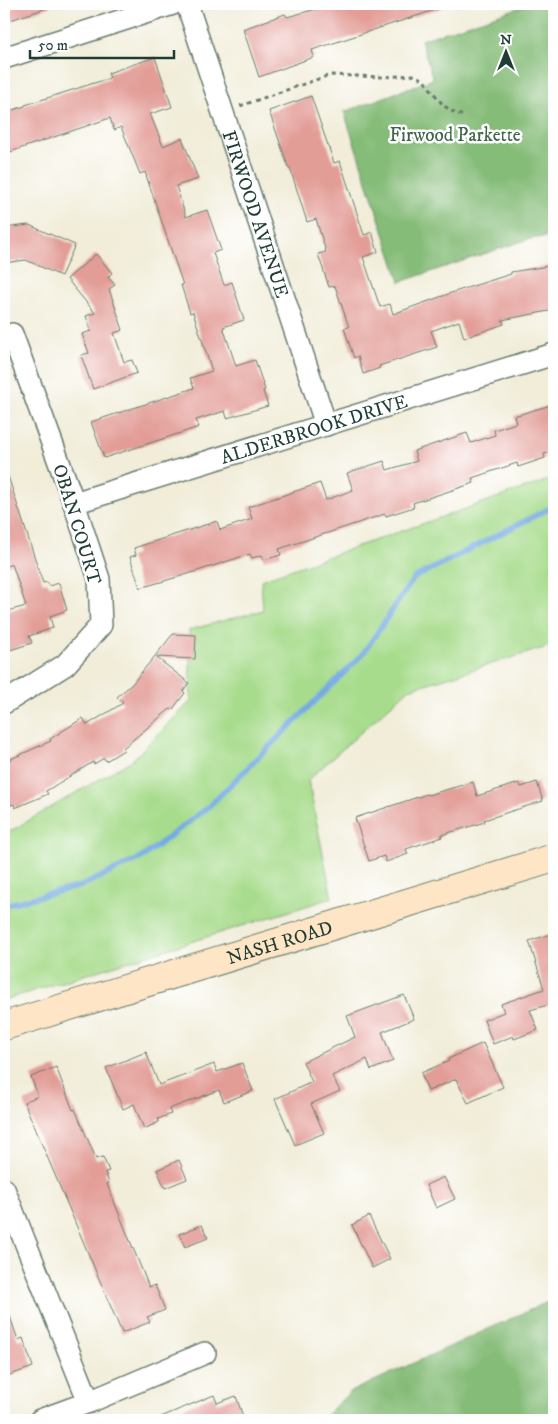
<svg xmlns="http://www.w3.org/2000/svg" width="558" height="1424" font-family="'IM FELL DW Pica',serif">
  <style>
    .green { fill: #a7dc8c; stroke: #638c60 }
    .forest { fill: #85bc78; stroke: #527c56 }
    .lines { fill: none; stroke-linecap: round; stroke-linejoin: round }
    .stream { stroke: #74aae2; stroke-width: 5.5 }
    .building { fill: #e39d97 }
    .street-casing { stroke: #687b6e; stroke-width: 24 }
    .secondary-casing { stroke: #687b6e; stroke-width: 30 }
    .path { stroke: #687b6e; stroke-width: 3; stroke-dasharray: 4 4; stroke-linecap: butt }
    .street { stroke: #fff; stroke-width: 21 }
    .secondary { stroke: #fee5c5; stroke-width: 28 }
    .labels { text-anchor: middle; stroke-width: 5; stroke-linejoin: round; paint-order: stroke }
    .park-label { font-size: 19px; fill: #41654a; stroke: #fff }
    .street-label { font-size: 19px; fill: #1f3d34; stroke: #fff }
  </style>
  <rect width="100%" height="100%" fill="#fff"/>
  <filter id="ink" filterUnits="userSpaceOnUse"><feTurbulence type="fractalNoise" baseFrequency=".02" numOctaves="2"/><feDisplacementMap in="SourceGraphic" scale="10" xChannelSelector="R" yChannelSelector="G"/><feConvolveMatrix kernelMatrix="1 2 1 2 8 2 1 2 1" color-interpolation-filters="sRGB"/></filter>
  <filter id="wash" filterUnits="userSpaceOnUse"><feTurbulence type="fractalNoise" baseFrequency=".0096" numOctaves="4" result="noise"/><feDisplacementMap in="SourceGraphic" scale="20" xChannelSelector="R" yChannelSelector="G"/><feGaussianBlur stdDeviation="1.12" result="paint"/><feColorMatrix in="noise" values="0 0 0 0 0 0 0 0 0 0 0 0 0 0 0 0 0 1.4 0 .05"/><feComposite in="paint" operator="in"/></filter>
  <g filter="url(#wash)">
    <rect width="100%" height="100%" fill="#f1edd9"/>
    <path class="green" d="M554 478V645L409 689 308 780 332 898 4 1000V835L132 760 191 701 189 630 263 610 261 580Z"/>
    <path class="forest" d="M530 4H554V236L529 239 400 282 344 112 433 79 421 40Z
      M554 1299V1420H321L350 1392Z"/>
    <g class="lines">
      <path class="stream" d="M4 905 81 886 141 858 206 809 362 655 414 578 554 506"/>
    </g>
    <g id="blocks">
      <path class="building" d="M4 4H50V7L4 22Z
        M319 4H443L444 7 312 50 314 57 259 77 243 29 285 14 287 17 320 8Z
        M155 57 172 107 150 114 163 146 182 138 198 179 176 186 186 217 207 210 221 250 213 253 224 285 232 282 244 320 223 327 236 366 255 360 265 390 263 391 268 406 227 418 225 411 196 420 199 427 104 458 91 422 194 388 190 378 212 371 193 312 190 313 181 285H183L145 172 140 174 121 127 114 130 110 118 4 154V113L25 106V105L110 78 108 73Z
        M311 96 334 163 340 161 364 235 372 232 378 252 363 257 380 307 390 304 393 314 451 293 511 274V272L554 265V310L502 320 504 324 464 338 459 321 431 331 437 347 379 366 380 368 363 374 358 356 354 358 344 328 349 327 335 286 329 287 318 254 326 252 316 219 307 222 290 168 289 169 269 111Z
        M29 225 75 245 61 276 26 260 4 263V228Z
        M96 254 112 273 108 277 115 285 109 289 123 330 114 333 124 362 132 360 137 373 93 389 81 355 89 353 82 334 91 331 86 316 95 313 67 279Z
        M554 404V451L544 454 545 458 518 467 517 463 472 478 474 483 413 503 414 507 386 516 385 514 279 549 281 555 264 560 262 555 252 558 250 554 188 574 140 588 130 557 136 555 134 548 217 521 220 530 252 519 248 507 320 483 326 500 353 490 347 473 384 461 387 470 417 461 414 451 467 433 471 443 495 435 494 430 516 423 514 416Z
        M7 473 43 583 47 582 49 586 59 583 67 610 50 616 53 628 29 636 32 643 4 652V612L26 606 12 564 4 567V474Z
        M173 634 196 635 195 659 156 657 189 683 183 691 185 693 172 710 170 709 123 748 124 750 106 761 104 758 94 764 93 762 46 791 48 794 15 808 14 804 4 807V762L51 741 50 739 83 718 87 725 123 703 117 697 132 684Z
        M473 782 477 796 519 783 521 787 537 782 543 801 484 820 485 822 441 835 442 837 406 849 408 854 386 862 384 856 369 861 355 818 427 794 428 795Z
        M554 933V1011L551 1012 548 1005 530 1010 538 1030 514 1039 513 1036 493 1044 484 1020 504 1012 501 1004 544 989 529 941Z
        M404 995 414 1019 382 1032 393 1061 371 1070 367 1059 332 1076 340 1091 311 1104 324 1133 295 1145 275 1099 312 1082 303 1062 355 1037 347 1016Z
        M483 1043 503 1087 468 1103 456 1079 428 1091 421 1073 449 1061 448 1059Z
        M146 1052 159 1085 214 1064 217 1072 242 1063 253 1091 224 1102 219 1090 169 1109 171 1114 158 1119 159 1122 144 1129 134 1104 123 1109 106 1068Z
        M56 1067 73 1110 75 1109 96 1159 103 1157 109 1171 105 1172 109 1183 107 1184 126 1231 149 1287 155 1285 165 1310 147 1317 150 1322 122 1333 24 1102 38 1096 31 1077Z
        M179 1160 187 1179 165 1188 157 1170Z
        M444 1177 455 1199 436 1208 426 1185Z
        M369 1216 390 1259 372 1268 352 1225Z
        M202 1225 208 1238 185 1247 179 1234Z
        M4 1305H6L18 1340 23 1338 33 1367 4 1377Z
        M214 1395 217 1403 236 1396 244 1420H156V1419Z"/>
    </g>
  </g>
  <g filter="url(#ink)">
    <use href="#blocks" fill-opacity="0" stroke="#687b6e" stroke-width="1"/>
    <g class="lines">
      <defs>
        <g id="street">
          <path id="s1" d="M187 4 326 425"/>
          <path d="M4 58 173 4"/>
          <path id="s2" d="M74 503 554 354"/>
          <path d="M4 703 65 665 101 625 99 579 74 503 12 334"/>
          <path d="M4 1189 89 1402"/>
          <path d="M40 1420 89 1402 205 1353"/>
        </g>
        <g id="secondary">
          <path id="s3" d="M4 1026 554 858"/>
        </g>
      </defs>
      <use href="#street" class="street-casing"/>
      <use href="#secondary" class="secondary-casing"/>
      <path class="path" d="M240 106 330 75 382 77 413 75 423 79 443 105 456 114 462 115"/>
      <use href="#street" class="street"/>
      <use href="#secondary" class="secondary"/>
    </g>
  </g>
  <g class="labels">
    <g class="park-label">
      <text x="455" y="141">Firwood Parkette</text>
    </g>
    <g class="street-label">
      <text dy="7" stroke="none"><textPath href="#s1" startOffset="221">FIRWOOD AVENUE</textPath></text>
      <text dy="7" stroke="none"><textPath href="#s2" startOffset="251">ALDERBROOK DRIVE</textPath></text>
      <text transform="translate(78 524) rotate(73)" y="7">OBAN COURT</text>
      <text dy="7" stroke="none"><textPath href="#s3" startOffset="288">NASH ROAD</textPath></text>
    </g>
  </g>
  <rect width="558" height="1424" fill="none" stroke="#fff" stroke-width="20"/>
  <g transform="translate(506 52)" stroke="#ffffff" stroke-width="4" paint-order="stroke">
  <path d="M0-4L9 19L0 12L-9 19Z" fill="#1f3d34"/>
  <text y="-8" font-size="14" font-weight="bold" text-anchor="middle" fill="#1f3d34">N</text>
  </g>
  <path d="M30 50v8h144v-8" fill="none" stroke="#1f3d34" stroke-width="2.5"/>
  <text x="38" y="50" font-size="15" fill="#1f3d34" stroke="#ffffff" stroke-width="4" paint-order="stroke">50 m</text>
</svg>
